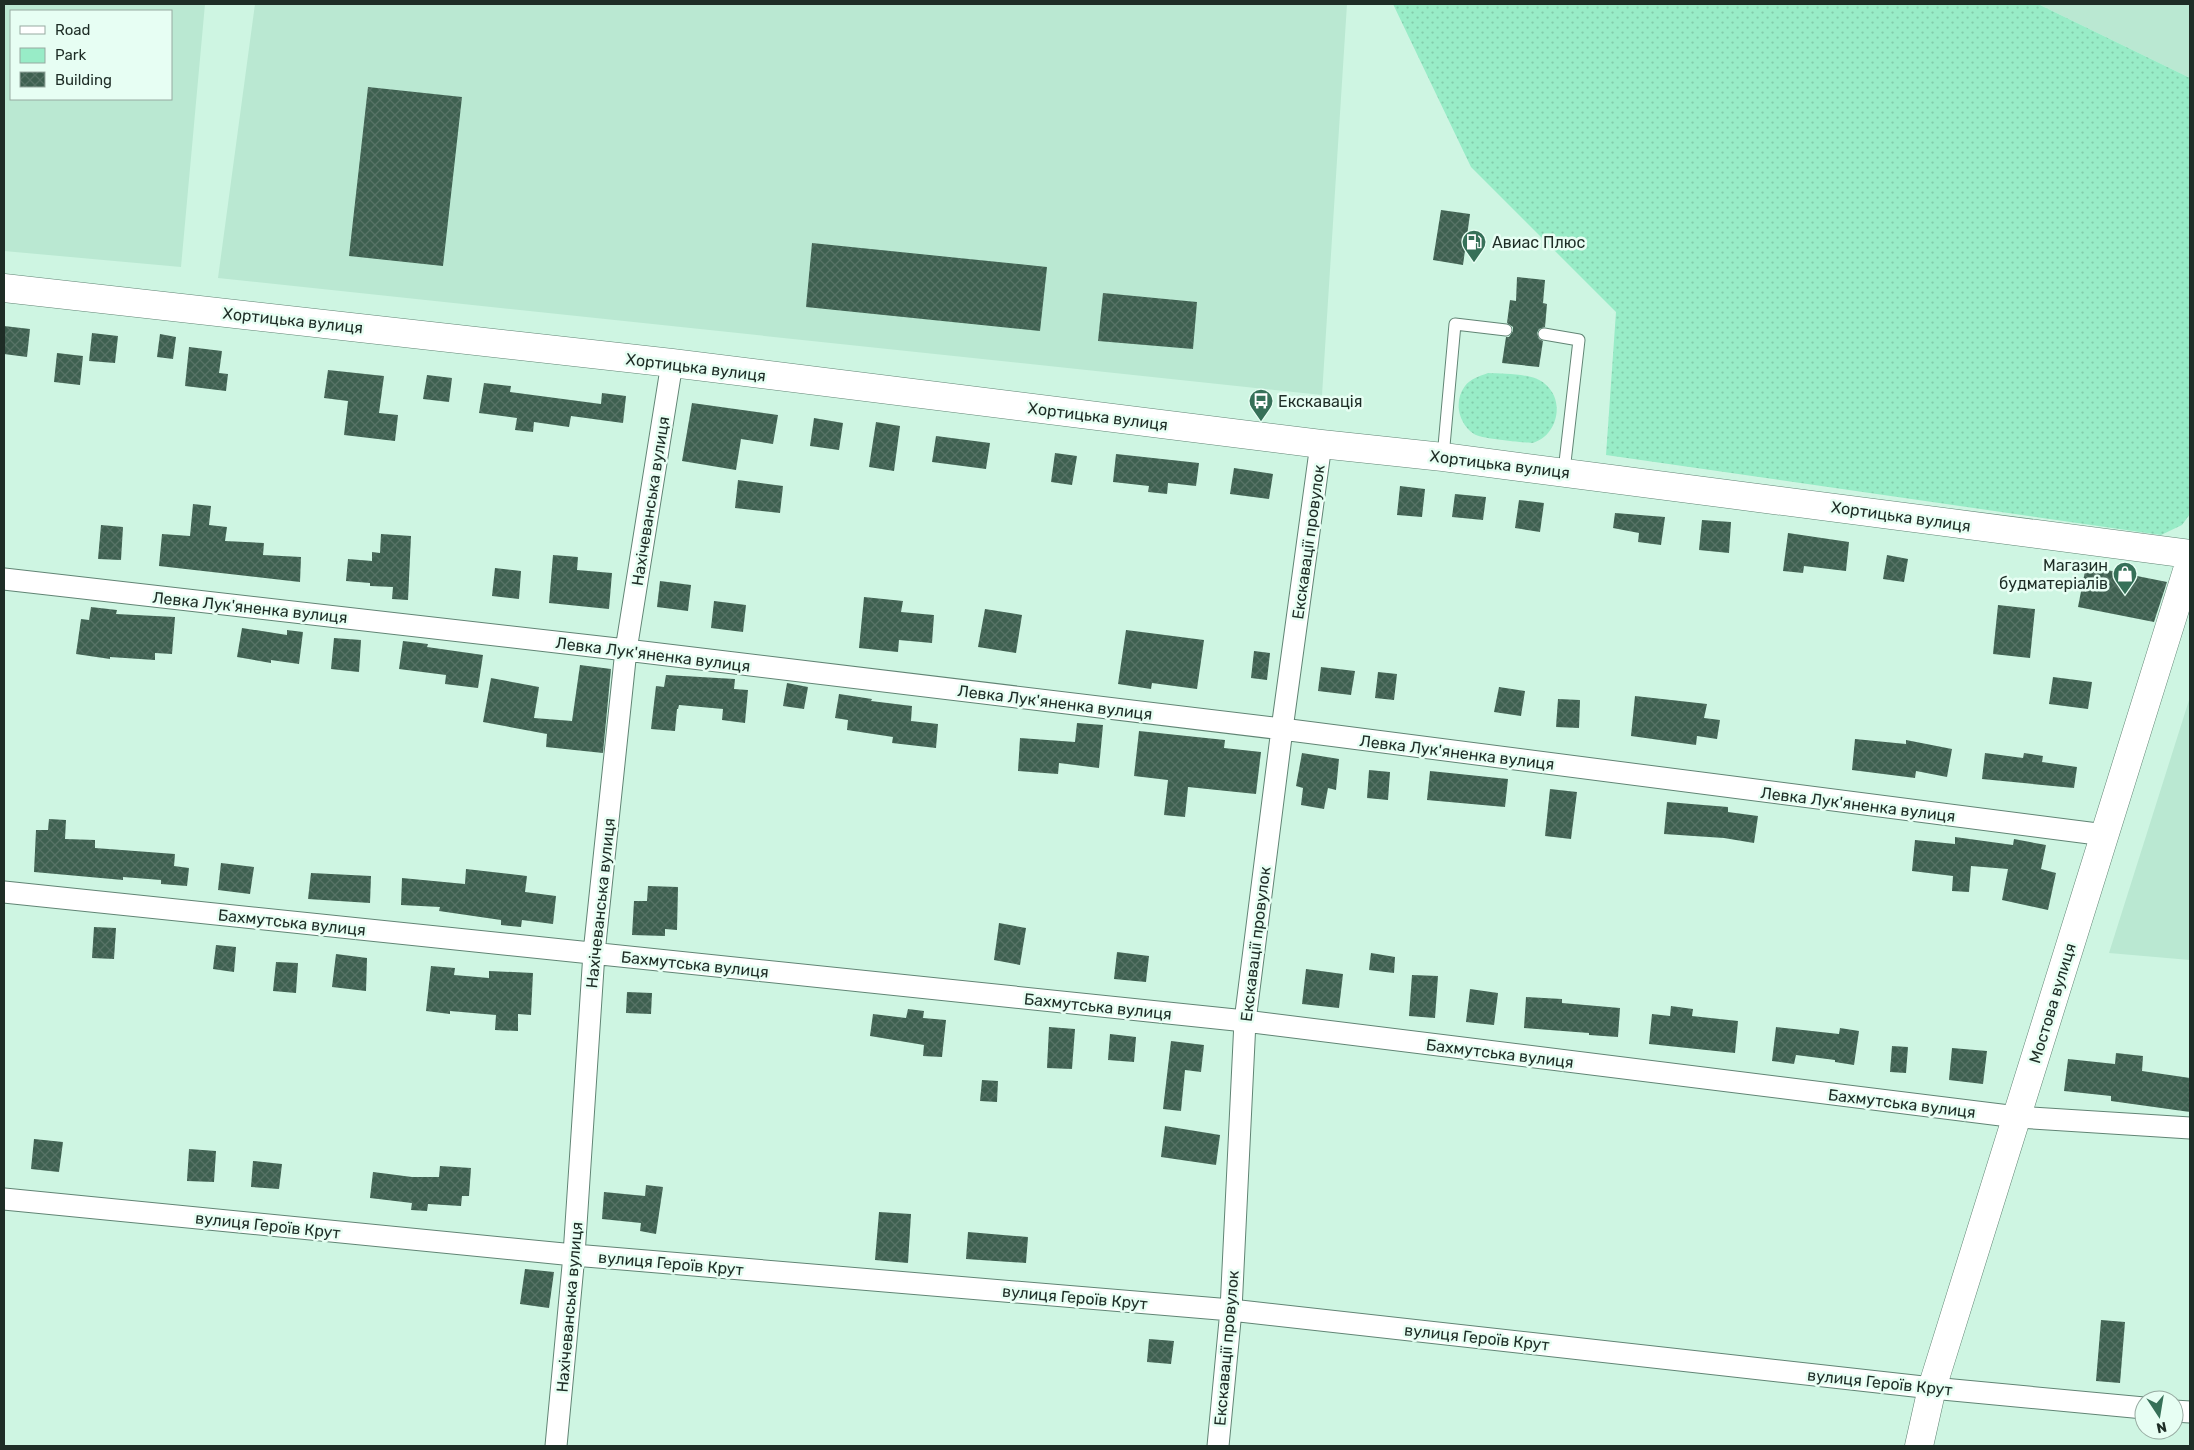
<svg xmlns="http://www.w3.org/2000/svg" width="2194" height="1450" font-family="Rubik,sans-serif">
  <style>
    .built { fill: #bae8d2; fill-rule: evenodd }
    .green { fill: url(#green-dots) }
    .building { fill: url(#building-cross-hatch) }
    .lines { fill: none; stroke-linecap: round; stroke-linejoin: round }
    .lane-casing { stroke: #618474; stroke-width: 13 }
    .street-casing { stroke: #618474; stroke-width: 23 }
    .secondary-casing { stroke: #618474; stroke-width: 29 }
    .lane { stroke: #fff; stroke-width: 11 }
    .street { stroke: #fff; stroke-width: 21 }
    .secondary { stroke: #fff; stroke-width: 28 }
    .labels { text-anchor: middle; stroke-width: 5; stroke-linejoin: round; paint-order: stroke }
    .poi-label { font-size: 16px; fill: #1e2d26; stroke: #e7fef3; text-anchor: start }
    .street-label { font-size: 16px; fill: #1e2d26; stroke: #e7fef3 }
  </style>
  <defs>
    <pattern id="green-dots" width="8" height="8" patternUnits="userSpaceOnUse" patternTransform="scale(1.25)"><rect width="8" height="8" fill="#98ecc7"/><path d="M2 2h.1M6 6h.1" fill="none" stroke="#83cbab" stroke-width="1.8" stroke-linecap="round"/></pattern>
    <pattern id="building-cross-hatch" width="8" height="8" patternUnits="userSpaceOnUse" patternTransform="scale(1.25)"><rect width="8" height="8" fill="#3e6050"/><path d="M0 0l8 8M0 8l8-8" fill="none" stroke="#577366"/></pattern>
  </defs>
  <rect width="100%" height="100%" fill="#cef5e2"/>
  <path class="built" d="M4 4H205L181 267 4 251ZM11 11H171V99H11Z
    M255 4H1347L1322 395 218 278Z
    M2038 4H2190V78Z
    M2190 697V960L2109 953Z"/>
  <path class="green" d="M1393 4H2038L2190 78V514L2182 525 2161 535 1606 455 1616 312 1471 167Z
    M1488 373C1503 374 1534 373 1545 384 1566 401 1557 437 1532 443 1521 442 1481 439 1474 434 1459 424 1453 402 1465 386 1470 379 1480 376 1488 373Z"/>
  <path class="building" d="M368 87 462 97 443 266 349 256Z
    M1441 210 1470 214 1463 265 1433 260Z
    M812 243 1047 267 1040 331 806 307Z
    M1517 277 1545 280 1543 303 1547 304 1545 327 1539 329 1537 333 1539 339 1543 341 1539 367 1502 363 1506 337H1509L1513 331V327L1507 323 1510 300 1516 301Z
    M1103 293 1197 302 1193 349 1098 341Z
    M4 326 30 329 27 357 4 354Z
    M92 333 118 336 115 363 89 361Z
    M160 334 176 337 173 359 157 357Z
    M189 347 222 351 219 373 228 374 226 391 185 386Z
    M57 353 83 356 80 385 54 382Z
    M328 370 384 376 379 413 398 415 395 441 344 435 348 401 324 398Z
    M427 375 452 378 449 402 423 399Z
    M484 383 511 386 510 392 601 404 602 393 626 396 623 423 571 416 569 427 534 422 533 432 515 430 517 418 479 413Z
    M692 403 778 415 773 444 741 439 736 470 682 461Z
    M814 418 843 423 839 450 810 446Z
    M876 422 900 426 894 471 869 467Z
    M936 436 990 443 986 469 932 462Z
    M1055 453 1077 456 1072 485 1051 482Z
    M1116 454 1199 463 1196 486 1168 483 1167 494 1148 492 1149 486 1113 482Z
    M1234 468 1273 474 1269 499 1230 494Z
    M738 480 783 486 780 513 735 508Z
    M1400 486 1425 489 1422 517 1397 515Z
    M1455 494 1486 497 1483 520 1452 517Z
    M1519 500 1544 503 1540 532 1515 528Z
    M193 504 211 506 209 525 227 527 225 541 264 543 263 555 301 557 300 582 159 566 162 534 190 536Z
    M1615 513 1665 517 1661 545 1638 542 1639 533 1613 528Z
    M1702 520 1731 522 1729 553 1699 550Z
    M101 525 123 527 121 560 98 559Z
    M1788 533 1849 542 1846 571 1804 566 1803 573 1783 571Z
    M381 534 411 536 408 600 392 599 393 587 370 586V583L346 581 348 559 372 561V552L380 553Z
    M553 555 578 557 577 570 612 573 609 609 549 603Z
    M1887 555 1908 559 1904 582 1883 579Z
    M495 568 521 571 519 599 492 596Z
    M2102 569 2167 582 2154 622 2078 607 2085 571Z
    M660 581 691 585 688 611 657 607Z
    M864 597 903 601 901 612 934 615 932 643 899 640 898 652 859 648Z
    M714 601 746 605 743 632 711 628Z
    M1998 605 2035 609 2030 658 1993 654Z
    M91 607 117 610 116 614 175 617 172 654 155 653V660L110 657V659L76 654 81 619 89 620Z
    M985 609 1022 615 1016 653 978 647Z
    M242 628 287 635V630L303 632 299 664 271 660V663L237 657Z
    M1126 630 1204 640 1197 689 1152 683 1151 689 1118 684Z
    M334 638 361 640 359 672 331 669Z
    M403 641 428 644 427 647 483 655 478 688 445 684 446 675 399 669Z
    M1254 651 1270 653 1267 680 1251 678Z
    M580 665 611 669 603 753 546 747 547 734 483 722 491 678 539 687 534 718 572 721Z
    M1321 667 1355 671 1351 695 1318 691Z
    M1378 672 1397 674 1394 700 1375 698Z
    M666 675 735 679 734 689 748 690 745 723 722 720 723 709 679 705 678 709H677L675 731 651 729 656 686 664 687Z
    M2053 677 2092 682 2088 709 2049 704Z
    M787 683 808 687 804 709 783 706Z
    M1499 687 1525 691 1521 716 1494 712Z
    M839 694 872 699 871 701 912 706 911 721 938 724 936 748 892 743 893 737 847 730 848 720 835 718Z
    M1635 696 1707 704 1704 718 1720 720 1717 739 1697 736 1696 745 1631 736Z
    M1558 699 1580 700 1579 728 1556 727Z
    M1077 723 1103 725 1099 768 1059 763 1058 774 1018 771 1020 738 1075 742Z
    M1139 731 1225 740 1224 748 1261 752 1256 794 1188 787 1185 817 1164 815 1168 780 1134 776Z
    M1855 739 1906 744V740L1952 749 1947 777 1916 771 1915 778 1852 770Z
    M1302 753 1339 759 1336 790 1328 788 1324 809 1301 805 1303 788 1296 786Z
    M1985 753 2023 758 2024 753 2043 756 2042 762 2077 767 2074 788 1982 779Z
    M1369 770 1390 772 1388 800 1367 798Z
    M1430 771 1508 779 1505 807 1427 800Z
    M1550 789 1577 792 1571 839 1545 836Z
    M1667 802 1728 807V812L1758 816 1754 843 1724 838 1664 834Z
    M49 819 66 820 65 839 95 840V848L175 854 174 866 189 868 187 886 161 884V880L123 877V880L34 872 36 830H48Z
    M1955 837 2013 845 2014 839 2046 845 2041 869 2056 873 2048 910 2002 900 2008 869 1971 866 1969 892 1952 891 1953 876 1912 871 1915 840 1955 844Z
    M221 863 254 867 250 894 218 890Z
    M466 869 527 876 525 892 556 896 553 924 522 920 521 927 501 925V920L439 911 440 907 401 905 402 878 465 884Z
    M311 873 371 876 370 903 308 899Z
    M648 886 678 887 677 930 665 929V936L632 935 634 901H647Z
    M999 923 1026 928 1020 965 994 960Z
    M94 927 116 928 114 959 92 958Z
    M216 945 236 947 234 972 213 969Z
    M1117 952 1149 956 1146 982 1114 979Z
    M1371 953 1395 957 1394 973 1369 970Z
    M336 954 367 958 366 991 332 987Z
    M276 962 298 963 296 993 273 991Z
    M431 966 455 968 454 975 489 978V971L533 973 531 1015 518 1014V1031L495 1030 496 1015 450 1011V1014L426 1011Z
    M1306 969 1343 974 1339 1008 1302 1004Z
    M1412 975 1438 976 1435 1018 1409 1016Z
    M1470 989 1498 993 1494 1025 1466 1022Z
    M627 992 652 993 651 1014 626 1013Z
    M1526 997 1562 999V1003L1620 1008 1618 1037 1589 1035V1033L1524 1028Z
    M1671 1006 1693 1009 1692 1016 1738 1021 1735 1053 1649 1044 1652 1014 1670 1016Z
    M908 1009 924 1011 923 1018 946 1020 942 1057 923 1056 924 1045 870 1036 873 1014 906 1018Z
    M1049 1027 1075 1029 1072 1069 1047 1068Z
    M1776 1027 1839 1034 1840 1028 1859 1031 1854 1065 1835 1062V1060L1796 1055 1794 1064 1772 1061Z
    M1110 1034 1136 1037 1134 1062 1108 1060Z
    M1171 1041 1204 1045 1201 1072 1185 1070 1181 1111 1163 1109Z
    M1892 1046 1908 1047 1906 1073 1890 1072Z
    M1952 1048 1987 1051 1983 1084 1949 1080Z
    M2116 1053 2143 1056 2142 1071 2190 1078V1112L2111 1101V1096L2064 1091 2068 1059 2115 1064Z
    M982 1080 998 1081 997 1102 980 1101Z
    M1165 1126 1220 1135 1216 1165 1161 1157Z
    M34 1139 63 1142 59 1172 31 1169Z
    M189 1149 216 1151 214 1182 187 1181Z
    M253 1161 282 1164 279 1189 251 1187Z
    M440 1166 471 1168 469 1196H462L461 1206 428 1204 427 1211 411 1210 412 1203 370 1198 373 1172 412 1177H439Z
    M646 1185 663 1187 656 1234 640 1231 641 1223 602 1219 604 1192 645 1196Z
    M879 1212 911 1214 908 1263 875 1260Z
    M968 1232 1028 1237 1026 1263 966 1259Z
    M525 1269 554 1272 549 1308 520 1304Z
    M2101 1320 2125 1322 2120 1383 2096 1381Z
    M1149 1339 1174 1341 1171 1364 1147 1362Z"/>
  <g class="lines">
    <defs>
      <path id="lane" d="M1544 334 1579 340 1564 471
        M1443 457 1455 324 1506 330"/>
      <path id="street" d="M4 579 626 650 1282 729 2105 835
        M4 892 1245 1021 2017 1117 2190 1128
        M4 1199 574 1255 1231 1310 1932 1388 2144 1408
        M2174 1411 2190 1412
        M556 1446 574 1255 594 953 626 650 672 363
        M1218 1446 1231 1310 1245 1021 1282 729 1321 444"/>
      <path id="secondary" d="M4 288 672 363 1321 444 1443 457 2190 554
        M1919 1446 1932 1388 2190 561"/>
    </defs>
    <use href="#lane" class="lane-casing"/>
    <use href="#street" class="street-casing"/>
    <use href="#secondary" class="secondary-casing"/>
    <use href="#lane" class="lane"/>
    <use href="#street" class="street"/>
    <use href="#secondary" class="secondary"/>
  </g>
  <defs>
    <symbol id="fuel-pin" viewBox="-11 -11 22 30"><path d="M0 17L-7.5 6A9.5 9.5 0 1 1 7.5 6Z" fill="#367058" stroke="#e7fef3"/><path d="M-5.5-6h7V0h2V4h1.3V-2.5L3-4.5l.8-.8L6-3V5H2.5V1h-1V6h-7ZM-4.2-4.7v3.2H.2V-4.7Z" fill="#fff"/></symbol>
    <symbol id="bus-pin" viewBox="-11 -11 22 30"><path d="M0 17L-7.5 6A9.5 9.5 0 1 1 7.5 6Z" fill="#367058" stroke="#e7fef3"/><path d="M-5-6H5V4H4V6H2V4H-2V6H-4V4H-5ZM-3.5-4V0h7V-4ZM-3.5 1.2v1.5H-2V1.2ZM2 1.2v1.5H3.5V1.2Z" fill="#fff"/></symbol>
    <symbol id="shop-pin" viewBox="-11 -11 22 30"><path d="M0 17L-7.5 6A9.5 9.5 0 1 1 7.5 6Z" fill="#367058" stroke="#e7fef3"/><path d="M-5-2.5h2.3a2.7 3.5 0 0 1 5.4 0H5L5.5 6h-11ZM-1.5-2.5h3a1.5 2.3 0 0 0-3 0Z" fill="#fff"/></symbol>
  </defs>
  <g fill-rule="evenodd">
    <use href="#fuel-pin" x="1460" y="228" width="28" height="38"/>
    <use href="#bus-pin" x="1247" y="387" width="28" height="38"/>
    <use href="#shop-pin" x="2111" y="560" width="28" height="38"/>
  </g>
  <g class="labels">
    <g class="poi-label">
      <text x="1492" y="248">Авиас Плюс</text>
      <text x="1278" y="407">Екскавація</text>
      <text x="2108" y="571" text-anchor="end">Магазин<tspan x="2108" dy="18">будматеріалів</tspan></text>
    </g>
    <g class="street-label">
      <text transform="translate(293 320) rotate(6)" y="6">Хортицька вулиця</text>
      <text transform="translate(696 367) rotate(7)" y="6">Хортицька вулиця</text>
      <text transform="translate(1098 416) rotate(7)" y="6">Хортицька вулиця</text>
      <text transform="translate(1500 464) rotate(7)" y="6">Хортицька вулиця</text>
      <text transform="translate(650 501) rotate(-81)" y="6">Нахічеванська вулиця</text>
      <text transform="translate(1901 516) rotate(8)" y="6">Хортицька вулиця</text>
      <text transform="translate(1308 542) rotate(-82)" y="6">Екскавації провулок</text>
      <text transform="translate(250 607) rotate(6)" y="6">Левка Лук'яненка вулиця</text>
      <text transform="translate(653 654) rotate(7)" y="6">Левка Лук'яненка вулиця</text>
      <text transform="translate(1055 702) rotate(7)" y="6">Левка Лук'яненка вулиця</text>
      <text transform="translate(1457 752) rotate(7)" y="6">Левка Лук'яненка вулиця</text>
      <text transform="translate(1858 804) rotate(7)" y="6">Левка Лук'яненка вулиця</text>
      <text transform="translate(600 903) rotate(-84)" y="6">Нахічеванська вулиця</text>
      <text transform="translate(292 922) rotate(6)" y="6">Бахмутська вулиця</text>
      <text transform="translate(1255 944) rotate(-83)" y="6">Екскавації провулок</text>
      <text transform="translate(695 964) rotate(6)" y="6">Бахмутська вулиця</text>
      <text transform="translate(2052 1003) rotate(-73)" y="6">Мостова вулиця</text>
      <text transform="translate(1098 1006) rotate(6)" y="6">Бахмутська вулиця</text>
      <text transform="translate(1500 1053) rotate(7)" y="6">Бахмутська вулиця</text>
      <text transform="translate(1902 1103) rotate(7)" y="6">Бахмутська вулиця</text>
      <text transform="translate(268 1225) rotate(6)" y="6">вулиця Героїв Крут</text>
      <text transform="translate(671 1263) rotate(5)" y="6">вулиця Героїв Крут</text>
      <text transform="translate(1075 1297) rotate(5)" y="6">вулиця Героїв Крут</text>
      <text transform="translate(569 1307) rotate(-85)" y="6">Нахічеванська вулиця</text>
      <text transform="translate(1477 1337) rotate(6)" y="6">вулиця Героїв Крут</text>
      <text transform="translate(1226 1348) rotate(-85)" y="6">Екскавації провулок</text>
      <text transform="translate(1880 1382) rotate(6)" y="6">вулиця Героїв Крут</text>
    </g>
  </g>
  <rect width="2194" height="1450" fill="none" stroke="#1e2d26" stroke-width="10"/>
  <rect x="10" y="10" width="162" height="90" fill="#e7fef3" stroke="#97aaa1"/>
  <rect x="20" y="26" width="25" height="8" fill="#ffffff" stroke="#97aaa1"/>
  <text x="55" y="35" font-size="15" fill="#1e2d26">Road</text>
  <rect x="20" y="48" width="25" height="15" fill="#98ecc7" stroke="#97aaa1"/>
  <text x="55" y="60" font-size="15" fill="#1e2d26">Park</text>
  <rect x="20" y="72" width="25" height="15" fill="url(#building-cross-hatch)" stroke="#97aaa1"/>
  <text x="55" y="85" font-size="15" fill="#1e2d26">Building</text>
  <g transform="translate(2159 1415) rotate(168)"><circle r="24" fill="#e7fef3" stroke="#97aaa1"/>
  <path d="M0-4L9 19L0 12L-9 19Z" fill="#367058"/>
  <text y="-8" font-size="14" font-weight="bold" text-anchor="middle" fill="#1e2d26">N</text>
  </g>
</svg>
